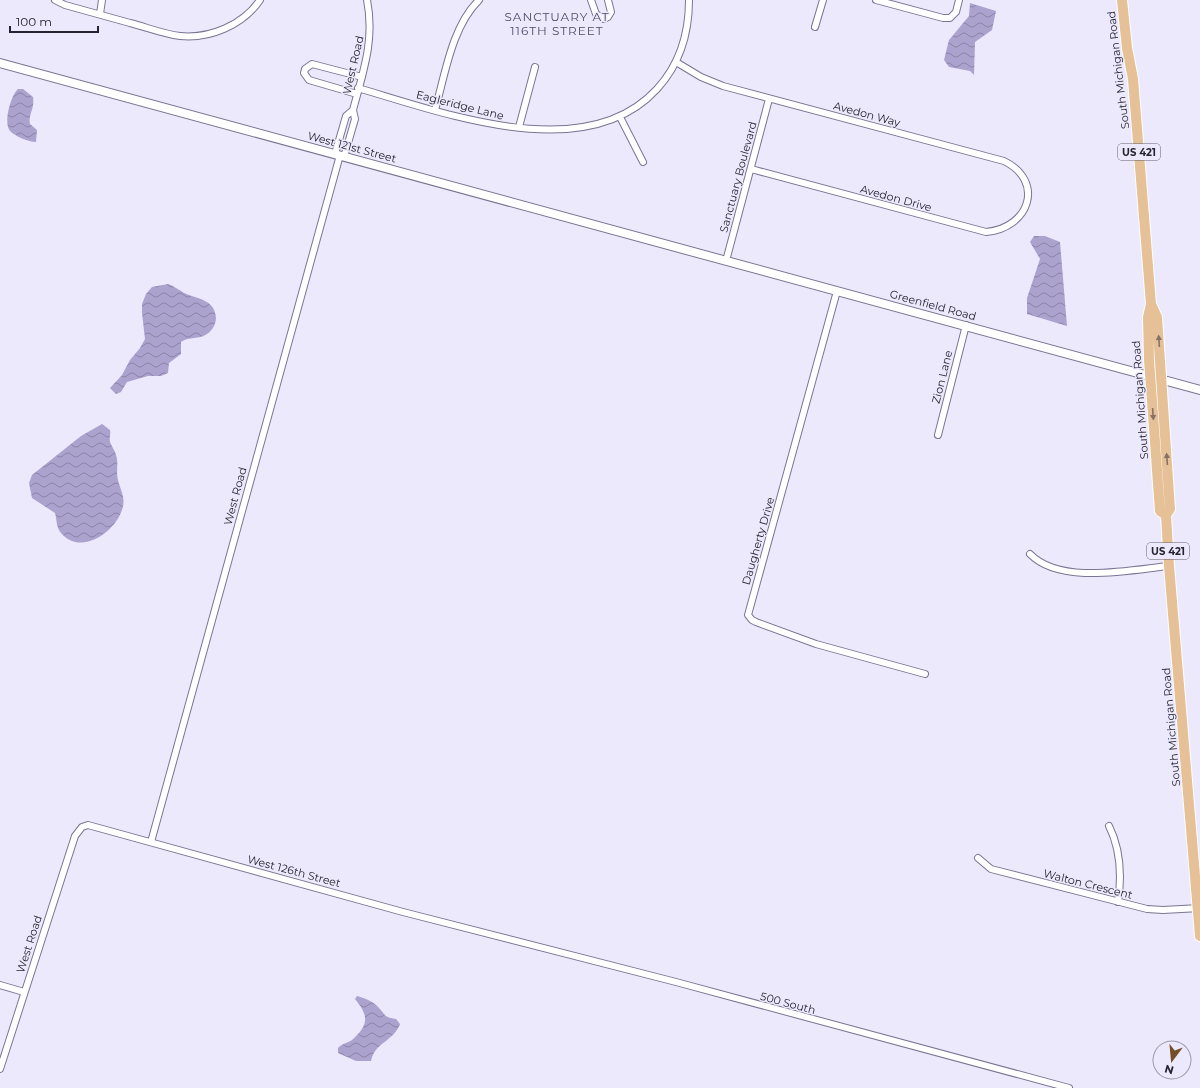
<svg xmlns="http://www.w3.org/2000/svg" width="1200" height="1088" font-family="Montserrat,sans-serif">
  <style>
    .water { fill: url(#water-waves) }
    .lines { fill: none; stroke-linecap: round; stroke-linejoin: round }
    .minor-casing { stroke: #7a7592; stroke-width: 8 }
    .tertiary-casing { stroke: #7a7592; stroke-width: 10 }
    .primary-casing { stroke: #fff; stroke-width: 12 }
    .minor { stroke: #fff; stroke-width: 6 }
    .tertiary { stroke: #fff; stroke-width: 8 }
    .primary { stroke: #e6c198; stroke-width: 10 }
    .oneway { fill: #867264 }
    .labels { text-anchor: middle; stroke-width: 3; stroke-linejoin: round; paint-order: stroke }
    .shield { fill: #ece9fd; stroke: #615e6d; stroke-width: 1 }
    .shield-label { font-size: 10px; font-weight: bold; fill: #25232f }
    .street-label { font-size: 11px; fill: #25232f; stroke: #ece9fd }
    .neighbourhood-label { font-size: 12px; letter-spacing: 1px; fill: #514b66; stroke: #ece9fd }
  </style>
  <defs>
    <pattern id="water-waves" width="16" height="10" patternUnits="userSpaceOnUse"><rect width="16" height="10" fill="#aba2ce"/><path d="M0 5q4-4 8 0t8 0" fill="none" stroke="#8b84a8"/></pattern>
  </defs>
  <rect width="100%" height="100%" fill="#ece9fd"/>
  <path class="water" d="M970 3 996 11 992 30 975 42 974 75 970 71 949 67 944 60 949 40 969 16Z
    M18 89H23L33 97C35 109 28 114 30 124L37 130 36 142C28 142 15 136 10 131 3 123 11 95 18 89Z
    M1034 236H1045L1060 242 1067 326 1027 314V298L1040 259 1030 242Z
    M168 284C174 286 179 290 184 293 197 299 215 299 216 318 216 324 212 331 207 334 199 340 189 336 181 342V354L169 363 168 373 161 376H148L127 382 121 392 116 394 110 388 122 375 130 360 140 348 145 339 142 313V304L146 294 152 287Z
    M102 424 110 430C111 434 109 437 110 442 112 447 116 452 117 459 118 466 116 473 118 480 120 489 125 496 123 506 118 531 81 557 61 533 56 527 57 520 55 513L32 498 29 483 32 475 81 436Z
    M357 996C364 998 373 1001 378 1007 386 1015 383 1017 396 1019L400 1024C393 1042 375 1042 371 1061H356L338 1053V1048C343 1043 348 1043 352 1040 369 1025 369 1016 355 999Z"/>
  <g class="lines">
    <defs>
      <path id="minor" d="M55 0 65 5C87 11 108 17 130 23 146 27 163 34 180 36 210 39 243 25 260 0
        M591 0 596 14 604 19 608 17 611 12 608 0
        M876 0 943 18H950L956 12 959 0
        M100 14 102 0
        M815 27 823 0
        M676 62 701 77 723 86 1004 161C1045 181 1030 228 986 232L751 169
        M358 88C444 113 586 167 657 89 680 64 689 33 689 0
        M357 94 309 80 304 73 305 69 312 64 362 77
        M435 110C445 75 452 26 479 0
        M620 117 643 162
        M519 127 535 67
        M335 154 346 116 353 110
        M344 157 355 119 353 110C363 72 375 40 367 0
        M726 261 769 99
        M837 291 748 615 752 620 756 622 816 644 925 674
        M938 435 966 325
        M1030 554C1060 585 1130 570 1169 566
        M1109 826C1121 850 1122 875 1118 902
        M151 842 340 155
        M978 858 991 869 1147 909 1163 910 1200 908
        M0 985 24 992
        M0 1069 75 836 82 827 88 825 403 912 676 982 1069 1088"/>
      <path id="tertiary" d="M0 63 1200 390"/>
      <path id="primary" d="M1122 0 1127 48 1133 79 1151 304 1148 317 1149 360 1160 511 1166 515
        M1151 304 1157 317 1170 509 1166 515 1169 566 1200 936"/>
    </defs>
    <use href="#minor" class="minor-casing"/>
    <use href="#tertiary" class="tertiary-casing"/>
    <use href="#primary" class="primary-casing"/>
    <use href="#minor" class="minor"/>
    <use href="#tertiary" class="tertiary"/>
    <use href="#primary" class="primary"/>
  </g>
  <defs><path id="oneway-solid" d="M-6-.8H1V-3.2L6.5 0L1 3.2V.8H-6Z"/></defs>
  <g class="oneway">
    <use href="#oneway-solid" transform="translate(1159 341) rotate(-94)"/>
    <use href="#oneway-solid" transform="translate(1153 414) rotate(86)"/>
    <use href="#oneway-solid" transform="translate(1167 459) rotate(-94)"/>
  </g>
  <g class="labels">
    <g class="shield">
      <rect x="1118" y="144" width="42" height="16" rx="3"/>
      <rect x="1147" y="543" width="42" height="16" rx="3"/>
    </g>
    <g class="shield-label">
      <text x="1139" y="156">US 421</text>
      <text x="1168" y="555">US 421</text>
    </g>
    <g class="street-label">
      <text transform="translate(353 65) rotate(-77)" y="4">West Road</text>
      <text transform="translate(1118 70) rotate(-97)" y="4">South Michigan Road</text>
      <text transform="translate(460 105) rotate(14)" y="4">Eagleridge Lane</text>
      <text transform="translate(867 114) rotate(15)" y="4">Avedon Way</text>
      <text transform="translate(352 147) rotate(15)" y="4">West 121st Street</text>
      <text transform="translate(738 177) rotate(-75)" y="4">Sanctuary Boulevard</text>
      <text transform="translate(896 198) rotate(15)" y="4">Avedon Drive</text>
      <text transform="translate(933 305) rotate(15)" y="4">Greenfield Road</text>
      <text transform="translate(942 377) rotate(-76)" y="4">Zion Lane</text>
      <text transform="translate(1140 400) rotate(-94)" y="4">South Michigan Road</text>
      <text transform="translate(235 496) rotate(-75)" y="4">West Road</text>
      <text transform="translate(758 541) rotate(-74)" y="4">Daugherty Drive</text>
      <text transform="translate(1171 727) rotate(-95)" y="4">South Michigan Road</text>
      <text transform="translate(294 871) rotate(15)" y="4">West 126th Street</text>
      <text transform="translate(1088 884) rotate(14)" y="4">Walton Crescent</text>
      <text transform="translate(29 944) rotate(-72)" y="4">West Road</text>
      <text transform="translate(788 1003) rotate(15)" y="4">500 South</text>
    </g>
    <g class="neighbourhood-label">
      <text x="557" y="21">SANCTUARY AT<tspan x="557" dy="14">116TH STREET</tspan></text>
    </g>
  </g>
  <g transform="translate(1172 1060) rotate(196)"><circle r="19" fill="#ece9fd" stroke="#9c9aab"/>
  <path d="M0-3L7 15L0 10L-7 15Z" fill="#735029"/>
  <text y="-6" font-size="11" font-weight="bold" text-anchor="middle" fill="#25232f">N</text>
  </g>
  <path d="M10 26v6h88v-6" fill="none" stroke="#25232f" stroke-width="2"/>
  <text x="16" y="26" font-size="12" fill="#25232f" stroke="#ece9fd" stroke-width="3" paint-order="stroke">100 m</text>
</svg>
